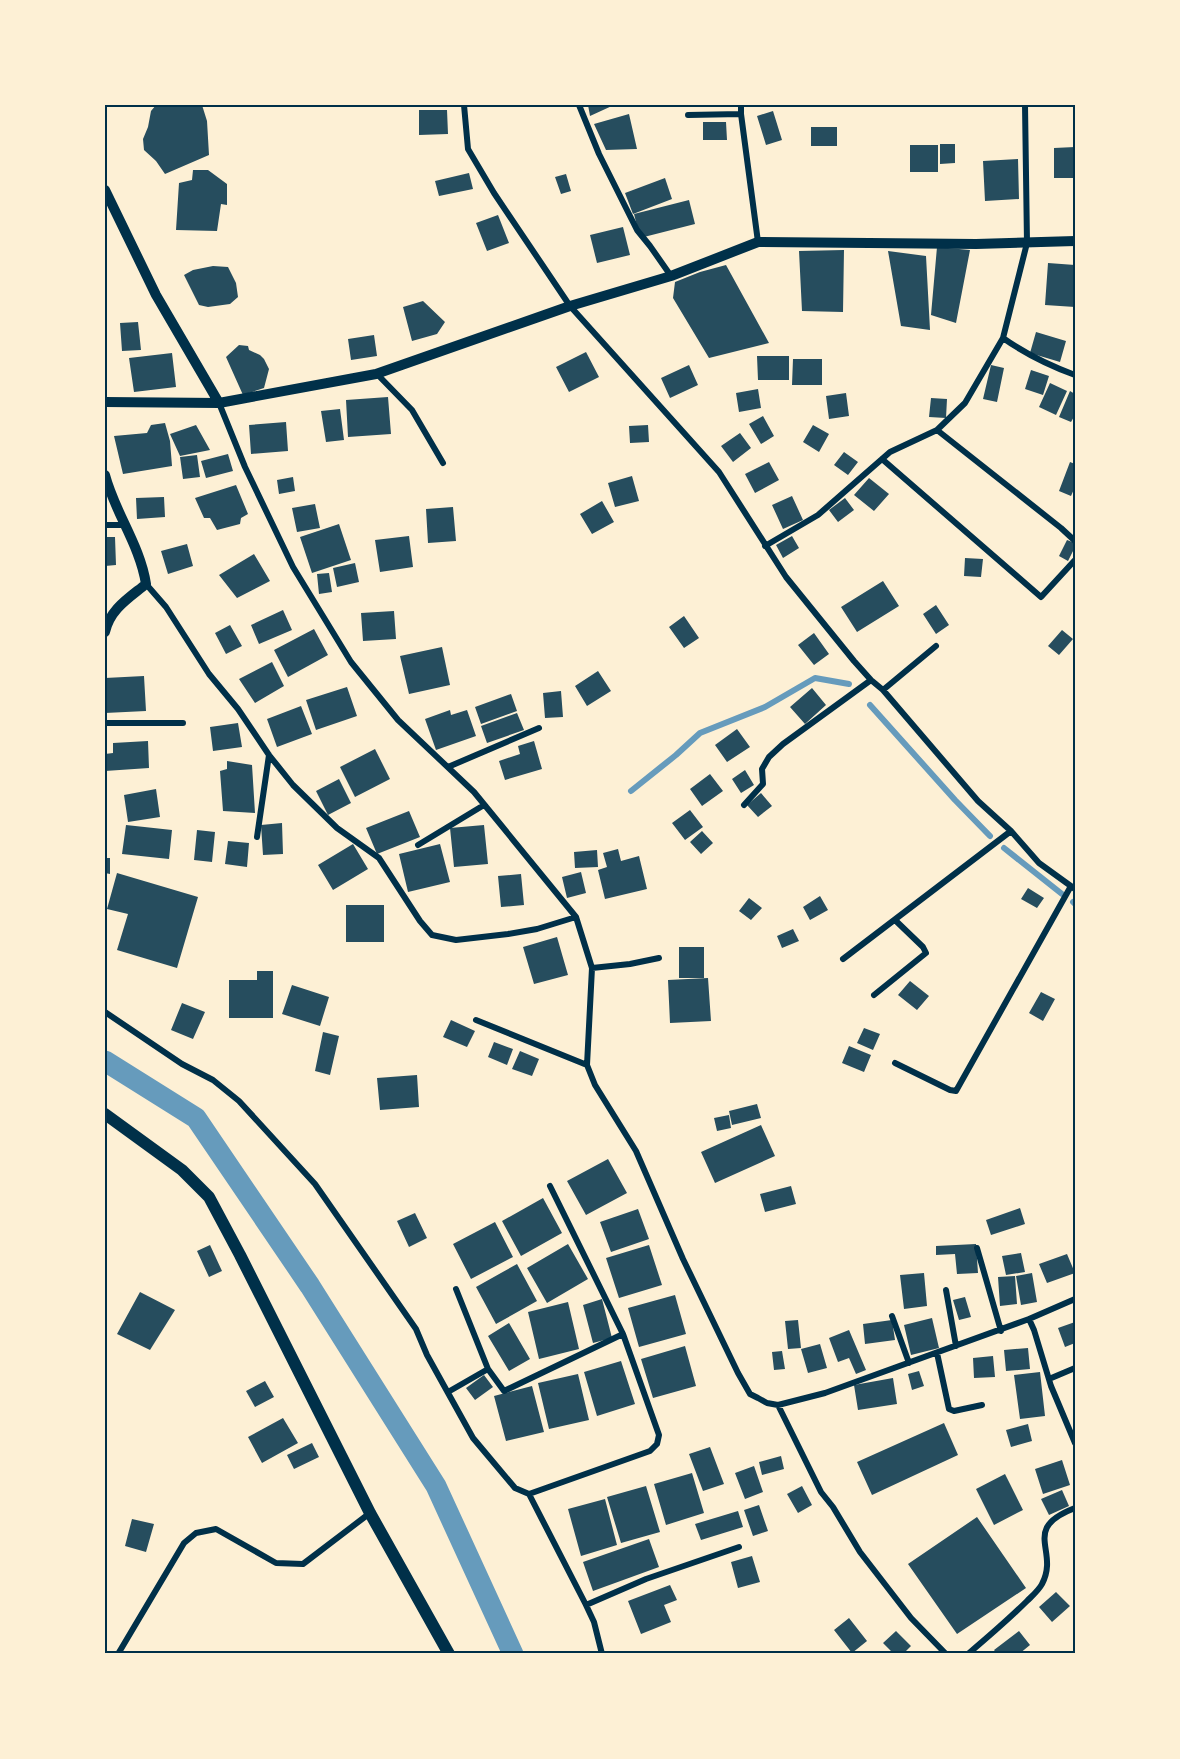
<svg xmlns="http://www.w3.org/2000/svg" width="1180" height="1759" font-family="Inter,sans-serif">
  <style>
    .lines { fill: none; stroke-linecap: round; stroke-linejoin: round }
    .stream { stroke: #669bbc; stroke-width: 6 }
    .canal { stroke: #669bbc; stroke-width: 21 }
    .building { fill: #264d5e }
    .minor { stroke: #003049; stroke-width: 6 }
    .tertiary { stroke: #003049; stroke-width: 10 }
    .secondary { stroke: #003049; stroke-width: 12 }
    .neatline { fill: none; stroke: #003049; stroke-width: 2 }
  </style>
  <rect width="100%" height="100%" fill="#fdf0d5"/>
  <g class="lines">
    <path class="stream" d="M870 705 955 800 990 836
      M631 791 676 755 700 733 765 707 815 678 849 684
      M1004 848 1062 894
      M1073 902 1075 904"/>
    <path class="canal" d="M105 1061 196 1118 310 1286 436 1486 513 1654"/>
  </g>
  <path class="building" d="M156 105H202L207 121 209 155 165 174 156 161 144 150 143 139 148 127 151 111Z
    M588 105H614L590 116Z
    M419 110H447L448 134 419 135Z
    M773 111 782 140 766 145 757 116Z
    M629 114 637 149 606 150 594 124Z
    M703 122H726L727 140H703Z
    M811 127H837V146H811Z
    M940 144H955V163L940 164Z
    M910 145H938V172H910Z
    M1075 147V178H1054V148Z
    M1018 159 1019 199 985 201 983 161Z
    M193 170H208L227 184V205L221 204 217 231 176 230 179 183 192 180Z
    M469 173 473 189 439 196 435 181Z
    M566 174 571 191 561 194 555 177Z
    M665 178 672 199 633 214 625 193Z
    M689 200 695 224 640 238 634 214Z
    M498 215 509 243 487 251 476 223Z
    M623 227 630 255 597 263 590 235Z
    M937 247 970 250 956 323 931 315Z
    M844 250 843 312 802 311 799 251Z
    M888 251 926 256 930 330 901 326Z
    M1048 263 1075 265V307L1045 305Z
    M726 265 769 343 709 358 673 298 675 282 700 272Z
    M213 266 228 267 236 283 238 297 230 304 208 307 199 305 184 275 193 270Z
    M423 301 445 322 437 334 412 341 403 307Z
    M138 322 141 350 122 351 120 323Z
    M1036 332 1066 341 1060 362 1030 353Z
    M374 335 377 356 351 360 348 339Z
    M239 345 248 346 249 350 260 355 264 359 269 369 264 388 243 395 226 357Z
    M586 352 599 377 569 392 556 367Z
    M172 353 176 387 134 392 129 358Z
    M757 356H789V380H758Z
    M793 359H822V385H792Z
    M689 365 698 385 670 398 661 378Z
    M991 365 1004 368 997 402 983 399Z
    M1031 370 1049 376 1043 395 1025 389Z
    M1050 383 1067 391 1056 415 1039 407Z
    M758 389 761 408 739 412 736 393Z
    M1070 391 1075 394V415L1071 422 1059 417Z
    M846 393 849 416 829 419 826 396Z
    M388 397 391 434 348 437 346 400Z
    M931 398 947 399 946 418 929 417Z
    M340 409 344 440 326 442 321 411Z
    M763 416 774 436 761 444 749 424Z
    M286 422 288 451 251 454 249 425Z
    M165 423 170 441 172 466 123 474 114 436 147 433 151 425Z
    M196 425 210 450 180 456 170 434Z
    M648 425 649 442 630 443 629 426Z
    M813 425 829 434 819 452 803 442Z
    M740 433 751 448 733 462 721 446Z
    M844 452 858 462 848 475 834 465Z
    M228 454 233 471 206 478 201 461Z
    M197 455 200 477 183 479 180 457Z
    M769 462 779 480 755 493 745 474Z
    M1070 462 1075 464V487L1071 496 1059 491Z
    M632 476 639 501 615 507 608 483Z
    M293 477 295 491 279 494 277 480Z
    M869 478 889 494 874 511 854 495Z
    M236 485 248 514 241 518 240 524 217 530 210 518H204L195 498Z
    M792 496 803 520 783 529 772 505Z
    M164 497 165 517 137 519 136 498Z
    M845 498 854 510 838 522 829 510Z
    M602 501 614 522 592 534 580 514Z
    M315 504 320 528 297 532 292 508Z
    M453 507 456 541 428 543 426 509Z
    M339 524 351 560 312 573 300 537Z
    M409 536 413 567 380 572 375 540Z
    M792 536 799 548 783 558 776 545Z
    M105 537H115L116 565 105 566Z
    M1067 540 1075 543V547L1068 561 1059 556Z
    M187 544 193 566 168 574 161 551Z
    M254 554 270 581 237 598 219 575Z
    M965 558 983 559 981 577 964 576Z
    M355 563 359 582 337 587 333 568Z
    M329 573 332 592 319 594 317 574Z
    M883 581 899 606 857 632 841 607Z
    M936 605 949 625 936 634 923 614Z
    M283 610 292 630 259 644 251 625Z
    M394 611 396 639 363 641 361 613Z
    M684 616 699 638 684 648 669 627Z
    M230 625 242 646 226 654 215 633Z
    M314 629 328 655 288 677 274 650Z
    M1062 630 1073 639 1059 655 1048 646Z
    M814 633 829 654 814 665 798 645Z
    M442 647 450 685 409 694 400 656Z
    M272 662 284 686 255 703 239 679Z
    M598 671 611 691 587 706 575 686Z
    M144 676 146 711 105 713V678Z
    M347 687 357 716 316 730 306 700Z
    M812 688 826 705 805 724 790 707Z
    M561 691 563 717 545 718 543 693Z
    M511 694 517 711 481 724 475 707Z
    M301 706 312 734 277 747 267 719Z
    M450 710 451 715 467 710 476 736 436 750 425 719Z
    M517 713 524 730 487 743 481 726Z
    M238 723 242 747 213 751 210 727Z
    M737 729 750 747 727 762 715 745Z
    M148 741 149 768 105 771V754L113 753V743Z
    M534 741 542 769 505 780 499 761 520 754 518 746Z
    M375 749 390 779 355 797 340 767Z
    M227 761 252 765 255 813 223 811 220 771 227 769Z
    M745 770 754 785 741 793 732 779Z
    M710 774 723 791 702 806 690 789Z
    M339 779 351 803 328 815 316 791Z
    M156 789 160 817 128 822 124 795Z
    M761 793 772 806 758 817 747 805Z
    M690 810 703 827 685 840 672 823Z
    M409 811 420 837 377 854 366 828Z
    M282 823 283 854 263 855 261 825Z
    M126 825 172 830 169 859 122 854Z
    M484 825 488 864 454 867 450 828Z
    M197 830 215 832 212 862 194 860Z
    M702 831 713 843 701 854 690 842Z
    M228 841 249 843 247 867 225 864Z
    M353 844 368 869 333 890 318 865Z
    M440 844 450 882 408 892 399 854Z
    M618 849 621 861 639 856 647 889 605 899 598 870 607 867 603 853Z
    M597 850 598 867 575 868 574 852Z
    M105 858H110V874L105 873Z
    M581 872 586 893 567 898 562 877Z
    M117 873 198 897 177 968 117 950 128 914 107 909Z
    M521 874 524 905 501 907 498 876Z
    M1028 888 1044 898 1037 908 1021 899Z
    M820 896 828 910 810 920 803 907Z
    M749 898 762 908 751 920 739 911Z
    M346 905H384V942H346Z
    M793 929 799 941 782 948 777 936Z
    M557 937 568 975 534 984 523 947Z
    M679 947H704V978H679Z
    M257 971H273V1018H229V980H257Z
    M708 978 711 1021 670 1023 668 980Z
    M910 981 929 996 917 1010 898 995Z
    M292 985 329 997 320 1026 282 1014Z
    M1041 992 1055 999 1043 1021 1029 1013Z
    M182 1003 205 1012 193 1039 171 1030Z
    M451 1020 475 1031 467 1047 443 1037Z
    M864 1028 880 1034 873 1050 857 1043Z
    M323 1032 339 1036 330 1075 315 1071Z
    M494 1042 513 1049 507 1065 488 1057Z
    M849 1046 871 1055 864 1072 842 1063Z
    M520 1051 539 1059 532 1076 512 1069Z
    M417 1075 419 1107 380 1110 377 1078Z
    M757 1104 761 1118 732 1125 729 1111Z
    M729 1115 731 1128 717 1131 714 1118Z
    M761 1125 775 1156 715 1183 701 1152Z
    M608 1159 627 1193 586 1215 567 1181Z
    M791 1186 796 1204 765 1212 760 1194Z
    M543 1198 562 1233 521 1256 502 1221Z
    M1020 1208 1025 1224 991 1235 986 1220Z
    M638 1209 649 1239 611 1252 600 1222Z
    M415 1213 427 1238 409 1247 397 1221Z
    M495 1222 513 1257 471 1279 453 1244Z
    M568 1244 588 1279 547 1303 527 1268Z
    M976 1244 978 1273 957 1274 955 1254 936 1255V1246Z
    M210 1245 222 1271 209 1277 197 1251Z
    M649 1245 662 1285 619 1298 606 1258Z
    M1021 1253 1025 1272 1006 1275 1002 1256Z
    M1067 1254 1075 1273 1047 1283 1039 1264Z
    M517 1264 537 1301 496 1324 476 1287Z
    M924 1273 927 1306 904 1309 900 1275Z
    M1032 1273 1037 1302 1021 1305 1016 1276Z
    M1015 1276 1017 1304 1000 1306 998 1277Z
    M140 1292 175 1310 150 1350 117 1334Z
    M675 1295 686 1334 639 1347 628 1308Z
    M965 1297 971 1317 959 1320 953 1300Z
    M602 1299 612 1338 593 1343 583 1305Z
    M568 1302 579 1349 539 1359 528 1312Z
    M932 1318 939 1348 911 1355 904 1325Z
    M798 1320 801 1348 788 1349 785 1321Z
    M892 1320 895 1340 865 1344 863 1324Z
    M1075 1322V1343L1065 1347 1058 1328Z
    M509 1323 530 1359 509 1371 488 1336Z
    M849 1330 866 1370 856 1374 849 1358 838 1362 829 1338Z
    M820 1344 827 1368 808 1373 801 1349Z
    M685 1346 696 1386 653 1398 641 1359Z
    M1028 1348 1030 1369 1006 1371 1004 1350Z
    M782 1351 785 1369 774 1370 772 1352Z
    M993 1356 995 1377 974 1378 973 1358Z
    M621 1361 635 1404 597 1416 584 1372Z
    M919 1371 924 1386 912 1390 908 1374Z
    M1040 1372 1045 1416 1020 1419 1014 1375Z
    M578 1374 589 1420 549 1429 538 1383Z
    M484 1375 493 1387 475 1400 466 1388Z
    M893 1378 897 1404 858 1410 854 1385Z
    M265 1381 274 1397 255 1407 246 1391Z
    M532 1386 544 1432 506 1441 494 1396Z
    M283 1418 298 1443 262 1463 248 1437Z
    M944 1423 958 1455 872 1495 857 1462Z
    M1028 1424 1032 1441 1011 1447 1006 1430Z
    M312 1443 319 1457 294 1469 287 1455Z
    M710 1447 724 1484 703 1491 689 1454Z
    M781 1456 784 1469 762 1475 759 1462Z
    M1062 1460 1070 1485 1043 1494 1035 1469Z
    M754 1466 763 1492 745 1499 735 1473Z
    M692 1473 704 1513 666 1525 654 1484Z
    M1005 1474 1023 1510 994 1525 976 1489Z
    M646 1486 660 1532 621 1543 607 1497Z
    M802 1486 812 1505 798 1513 787 1494Z
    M1062 1490 1069 1506 1049 1515 1041 1499Z
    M605 1499 617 1545 581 1556 568 1509Z
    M759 1505 768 1531 753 1536 744 1510Z
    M738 1511 743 1527 701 1540 695 1524Z
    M977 1517 1026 1588 957 1634 908 1564Z
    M132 1519 154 1524 146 1552 125 1546Z
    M649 1539 659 1567 593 1591 583 1562Z
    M752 1556 760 1582 738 1588 731 1562Z
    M670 1585 677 1600 664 1605 671 1622 641 1634 628 1601Z
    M1056 1592 1070 1606 1052 1622 1039 1607Z
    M849 1618 867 1641 852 1653 834 1630Z
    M896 1631 911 1646 903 1654H894L883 1643Z
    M1019 1631 1030 1645 1019 1654H997L994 1650Z"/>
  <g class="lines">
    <path class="minor" d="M464 105 468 149 494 193 570 306 719 472 786 577 854 661 871 680 883 690 978 801 1011 831 1039 863 1075 889
      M579 105 599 154 637 230 650 246 671 276
      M741 105V114L758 242
      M1025 105 1027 243 1003 338C1027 355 1048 365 1075 375
      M688 115 741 114
      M377 374 412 410 443 463
      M219 403 245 467 293 567 351 662 398 720 474 792 576 917 592 968 630 964 659 958
      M937 430 1061 528 1075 541
      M882 459 1041 597 1075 560
      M105 525H126
      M765 546 818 515 890 452 937 430 965 403 1003 338
      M146 584 166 607 209 674 238 709 269 755 293 785 337 828 379 858 420 921 432 935 456 940 508 934 537 929 576 917
      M883 690 936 646
      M105 723H183
      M448 767 539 728
      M744 805 763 784 762 769 769 757 783 744 871 680
      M257 837 269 755
      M418 845 484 805
      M843 959 1011 831
      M874 995 926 953 923 947 895 920
      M105 1012 182 1064 213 1080 239 1101 315 1184 416 1329 427 1355 473 1438 515 1488 529 1494 586 1605 594 1622 602 1654
      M476 1020 587 1065 595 1085 636 1151 683 1259 738 1373 750 1394 758 1398 767 1403 778 1405 825 1393 1029 1319 1034 1330 1051 1386 1075 1443
      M895 1063 950 1090 956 1091 1071 886
      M587 1065 592 968
      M977 1248 1001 1331
      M456 1289 488 1369 504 1391 623 1334
      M946 1290 956 1346
      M892 1316 909 1363
      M1029 1319 1075 1299
      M937 1353 949 1409 954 1411 982 1405
      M1049 1379 1075 1368
      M448 1392 488 1369
      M778 1405 821 1492 833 1507 860 1552 911 1618 946 1654
      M529 1494 650 1451 657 1444 659 1435 623 1334 550 1186
      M586 1605 646 1579 739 1547
      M118 1654 184 1543 196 1533 216 1529 276 1563 303 1564 370 1513
      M968 1654C988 1637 1008 1620 1027 1601 1032 1596 1039 1590 1042 1584 1060 1550 1020 1529 1075 1508"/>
    <path class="tertiary" d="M105 190 156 295 219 403 376 374 570 306 671 276 758 242 976 244 1075 241
      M105 402 219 403
      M105 475C115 513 140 545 146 584 129 598 110 609 105 632"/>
    <path class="secondary" d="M105 1114 182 1170 209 1197 240 1255 370 1513 449 1654"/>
  </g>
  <rect width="1180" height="1759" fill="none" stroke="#fdf0d5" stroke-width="213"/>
  <rect x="106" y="106" width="968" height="1546" class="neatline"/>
</svg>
